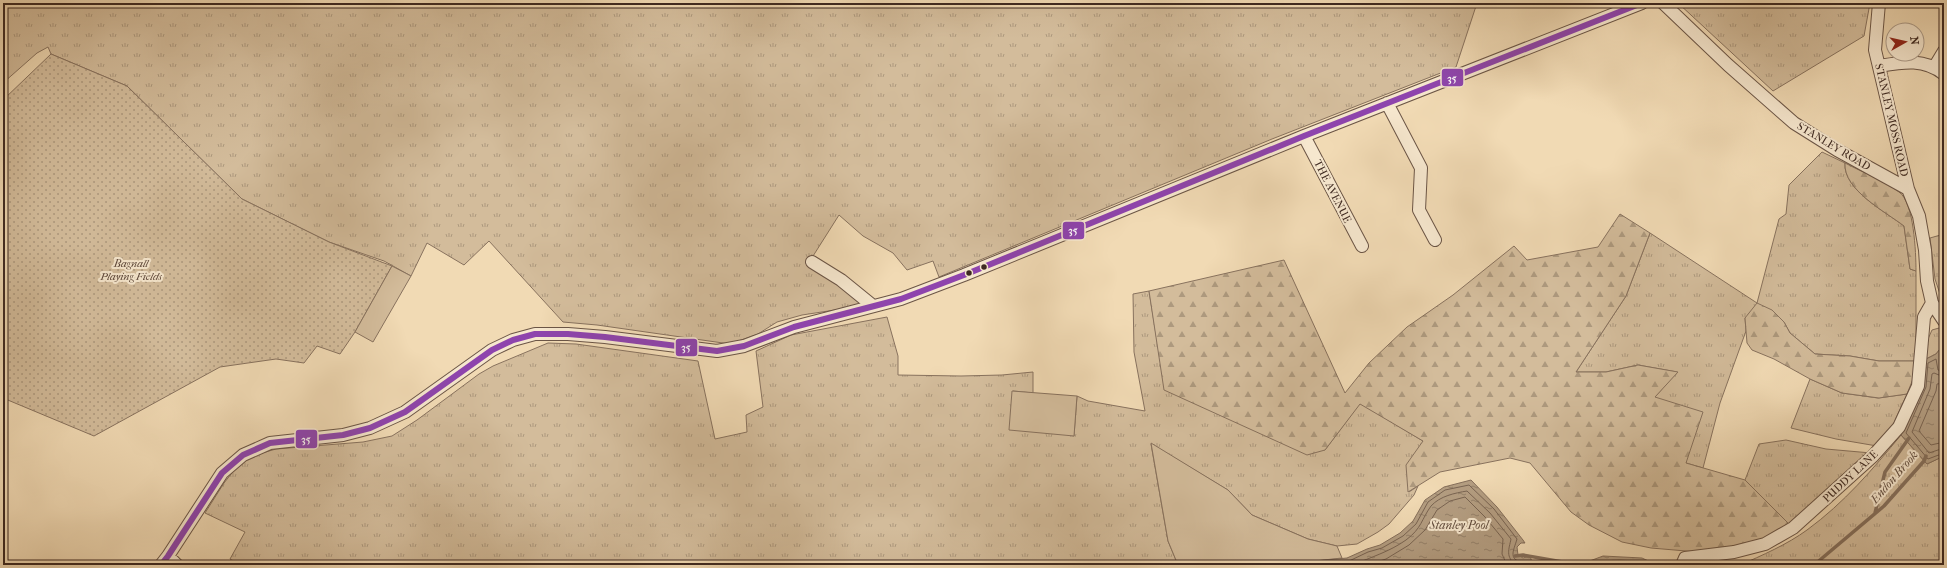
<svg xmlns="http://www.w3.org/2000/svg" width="1947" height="568" font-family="'IM FELL French Canon',serif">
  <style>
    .grass { fill: url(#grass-tufts); stroke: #88725e }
    .forest { fill: url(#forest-firs); stroke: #88725e }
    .park { fill: url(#park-dots); stroke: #88725e }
    .pitch { fill: #d3bc9b; stroke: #88725e }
    .water { fill: url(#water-ripples); stroke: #856f5b }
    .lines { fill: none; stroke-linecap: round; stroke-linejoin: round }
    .shore { stroke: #796452; stroke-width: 1 }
    .stream { stroke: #856f5b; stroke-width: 3.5 }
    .minor-casing { stroke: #6b5546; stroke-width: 14 }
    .minor { stroke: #f6e7ce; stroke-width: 12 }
    .bus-1-casing { stroke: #f6e7ce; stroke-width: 9 }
    .bus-1 { stroke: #8e44ad; stroke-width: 6 }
    .bus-dot { fill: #3e2921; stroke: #f6e7ce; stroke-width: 1.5 }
    .labels { text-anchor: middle; stroke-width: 4; stroke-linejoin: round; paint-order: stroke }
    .street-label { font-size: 11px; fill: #3e2921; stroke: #f6e7ce }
    .park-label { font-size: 11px; font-style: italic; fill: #5c4639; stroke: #f6e7ce }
    .water-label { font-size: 12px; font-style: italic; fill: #614c3e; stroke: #f6e7ce }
    .line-badge { stroke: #f6e7ce; stroke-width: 1.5 }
    .badge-label { font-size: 11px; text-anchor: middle; font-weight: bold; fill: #fff }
  </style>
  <defs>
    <pattern id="grass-tufts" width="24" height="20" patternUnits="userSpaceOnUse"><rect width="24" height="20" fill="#d3bc9b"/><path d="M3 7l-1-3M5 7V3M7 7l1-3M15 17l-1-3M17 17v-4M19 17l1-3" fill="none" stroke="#ad997e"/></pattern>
    <pattern id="forest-firs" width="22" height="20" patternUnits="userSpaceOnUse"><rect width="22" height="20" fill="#d3bc9b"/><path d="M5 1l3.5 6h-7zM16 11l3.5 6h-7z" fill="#ad997e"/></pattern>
    <pattern id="park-dots" width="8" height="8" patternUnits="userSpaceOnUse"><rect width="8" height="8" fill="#d3bc9b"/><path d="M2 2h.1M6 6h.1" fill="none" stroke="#ad997e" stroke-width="1.8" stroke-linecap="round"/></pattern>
    <pattern id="water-ripples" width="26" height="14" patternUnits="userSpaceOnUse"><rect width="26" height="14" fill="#b49e82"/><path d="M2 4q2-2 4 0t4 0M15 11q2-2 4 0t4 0" fill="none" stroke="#94816a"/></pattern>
  </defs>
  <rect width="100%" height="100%" fill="#f1dab4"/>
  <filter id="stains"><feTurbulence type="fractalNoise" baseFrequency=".005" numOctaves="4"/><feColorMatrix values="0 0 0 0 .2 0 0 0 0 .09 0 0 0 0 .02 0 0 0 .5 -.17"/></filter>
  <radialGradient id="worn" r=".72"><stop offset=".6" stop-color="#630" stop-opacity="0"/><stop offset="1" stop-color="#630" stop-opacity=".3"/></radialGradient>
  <path class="grass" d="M3 3H1477L1456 67 1272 139 939 277 933 261 907 270 893 253 863 236 839 215 808 264 864 302 848 308 802 315 777 322 758 334 730 344 597 325 563 322 489 241 464 265 427 243 411 276 384 261 329 242 242 199 127 86 51 54 48 47 37 53 3 83Z
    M1678 3H1870L1864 36 1773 91Z
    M1822 152 1845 163C1843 190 1886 212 1904 226L1910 269 1916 271V361H1879L1850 356 1815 354 1790 333 1784 322 1745 318 1746 331 1720 403 1703 468 1686 463 1655 397 1677 372 1638 365 1606 372H1576L1626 296 1650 233 1757 303 1779 219 1786 214 1789 185Z
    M1944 234V306L1935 279 1930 238Z
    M1149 291 1165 390 1325 450 1360 403 1423 441 1409 492 1418 486 1414 495 1389 524 1378 532 1357 544 1337 546 1308 539 1252 515 1228 490 1151 444 1168 541 1178 565H241L230 559 245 532 205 513 224 483 239 464 255 455 276 449 363 442 392 436 417 420 479 374 493 366 548 343 576 344 698 361 715 439 747 432 746 415 763 407 756 351 791 335 887 317 898 356V375L961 376 1002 375 1033 372V393L1013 391 1074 436 1077 396 1088 401 1145 411 1134 352 1133 294Z
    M1939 328 1944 331V344L1936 354 1924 360 1928 339 1932 330Z
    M1810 379 1842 393 1878 398 1907 394 1892 427 1877 446 1836 439 1791 428Z
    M1901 435 1927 464 1944 456V565H1740C1761 556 1788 544 1807 530 1844 503 1873 469 1901 435Z
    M1786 440 1826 449 1871 453 1789 524 1745 480 1759 444Z"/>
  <path class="forest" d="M1845 163C1862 172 1883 180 1899 192 1914 202 1916 253 1916 271L1910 269 1904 226C1886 212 1843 190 1845 163Z
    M1620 214 1650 233 1626 296 1576 372H1606L1638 365 1678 372 1655 397 1703 412 1686 463 1745 480 1789 524 1761 540 1733 547 1698 552 1651 548 1622 542 1589 525 1571 512 1530 463 1510 458 1440 472 1408 492 1406 465 1423 441 1360 404 1325 450 1307 455 1164 390 1149 291 1284 260 1345 393 1369 363 1407 327 1453 295 1514 246 1527 260 1598 247Z
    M1757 303 1772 310 1784 322 1790 333 1815 354 1850 356 1879 361H1916L1915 374 1907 394 1879 398 1842 393 1810 379 1774 359 1752 350 1747 343 1745 318Z"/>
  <path class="park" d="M51 54 127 86 242 199 329 242 392 266 355 332 340 354 317 346 304 363 276 359 220 367 94 436 3 398V100Z"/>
  <path class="pitch" d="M392 266 411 276 373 342 355 332Z
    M1012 391 1077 396 1074 436 1009 430Z
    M1151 443 1228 490 1252 515 1308 539 1337 546 1342 558 1305 562 1299 565H1178L1168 541Z"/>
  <path class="water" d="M1944 344C1944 353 1941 360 1942 368L1944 369V456L1927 464 1901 435 1924 360 1936 354Z
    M1471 480 1497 507 1523 540 1525 543H1521L1517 547 1518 555 1523 558 1530 556 1533 565H1299L1305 562 1347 558 1367 549 1380 545 1400 533 1413 521 1425 500 1444 487Z
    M1603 556 1642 558 1657 565H1586L1587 562Z"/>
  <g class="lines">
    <path class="shore" d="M1944 372 1938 370 1936 359 1928 363 1926 387 1906 433 1928 459 1944 453
      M1944 377 1934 373 1932 374 1930 389 1912 432 1929 453 1944 448
      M1944 383 1937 384 1936 391 1919 431 1931 445 1944 442
      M1314 565 1347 562 1368 552 1382 548 1403 536 1416 524 1428 502 1445 490 1469 485 1494 509 1517 539C1514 550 1506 562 1527 562L1529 565
      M1353 565C1371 557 1389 552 1406 540 1422 528 1421 520 1431 506 1440 496 1455 493 1467 491L1490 513 1511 539C1509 549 1505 557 1516 565
      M1367 565 1386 559 1409 545 1425 530 1437 510 1450 501 1465 497 1485 517 1503 539 1502 554 1507 565
      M1591 565C1608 558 1632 559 1650 565"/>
    <path class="stream" d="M1875 513 1885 472 1909 438
      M1515 556 1523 555 1580 565
      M1814 565 1884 506 1924 461 1926 456"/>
    <defs>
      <path id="minor" d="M1663 3 1728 65 1794 123 1837 150 1908 189
        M1879 3 1875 50 1908 189 1919 216 1925 250 1927 281 1932 303 1944 321
        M1879 66C1903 62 1924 58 1944 74
        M1935 66 1944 51
        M1387 103 1421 168 1419 210 1435 240
        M1304 136 1362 246
        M812 262 841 280 873 306
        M168 556 177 565
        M161 565 168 556 222 473 243 455 270 443 343 435 370 428 405 412 492 350 513 340 535 334H568L605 337 717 351 744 346 794 327 901 299 964 275 1304 136 1642 3
        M1682 565 1685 558 1734 552 1765 544 1793 528 1873 456 1899 427 1918 386 1924 317 1932 303"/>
    </defs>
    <use href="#minor" class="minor-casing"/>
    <use href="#minor" class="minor"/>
    <defs>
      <path id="bus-1" d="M161 565 168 556 222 473 243 455 270 443 343 435 370 428 405 412 492 350 513 340 535 334H568L605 337 717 351 744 346 794 327 901 299 964 275 1304 136 1642 3"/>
    </defs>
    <use href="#bus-1" class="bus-1-casing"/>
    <use href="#bus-1" class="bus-1"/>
  </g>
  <g class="bus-dot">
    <circle cx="984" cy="267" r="3.5"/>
    <circle cx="969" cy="273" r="3.5"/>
  </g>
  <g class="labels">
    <g class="street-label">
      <text transform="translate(1892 120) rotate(77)" y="4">STANLEY MOSS ROAD</text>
      <text transform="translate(1834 146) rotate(31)" y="4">STANLEY ROAD</text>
      <text transform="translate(1333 191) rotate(63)" y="4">THE AVENUE</text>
      <text transform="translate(1850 476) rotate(-43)" y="4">PUDDY LANE</text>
    </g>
    <g class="park-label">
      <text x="131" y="267">Bagnall<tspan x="131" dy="13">Playing Fields</tspan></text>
    </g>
    <g class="water-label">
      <text transform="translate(1894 477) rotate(-49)" y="4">Endon Brook</text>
      <text x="1459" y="529">Stanley Pool</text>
    </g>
  </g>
  <g class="line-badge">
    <rect x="1441" y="68" width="23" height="19" rx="4" fill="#8e44ad"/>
    <rect x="1062" y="221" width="23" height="19" rx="4" fill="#8e44ad"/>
    <rect x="675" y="338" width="23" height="19" rx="4" fill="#8e44ad"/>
    <rect x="295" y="429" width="23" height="20" rx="4" fill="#8e44ad"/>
  </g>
  <g class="badge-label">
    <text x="1452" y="82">35</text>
    <text x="1073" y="234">35</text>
    <text x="686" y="351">35</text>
    <text x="306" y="443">35</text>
  </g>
  <rect width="1947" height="568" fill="none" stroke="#f1dab4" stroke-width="16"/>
  <rect x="4" y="4" width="1939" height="560" fill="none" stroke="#3e2921" stroke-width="2"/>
  <rect x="8" y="8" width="1931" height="552" fill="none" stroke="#3e2921"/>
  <g transform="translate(1905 42) rotate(82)"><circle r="19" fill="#f6e7ce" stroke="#ac9b89"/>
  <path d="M0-3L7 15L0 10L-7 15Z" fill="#8f2418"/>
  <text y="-6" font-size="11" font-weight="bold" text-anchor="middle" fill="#3e2921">N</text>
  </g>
  <rect width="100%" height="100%" filter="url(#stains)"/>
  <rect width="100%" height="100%" fill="url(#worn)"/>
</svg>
